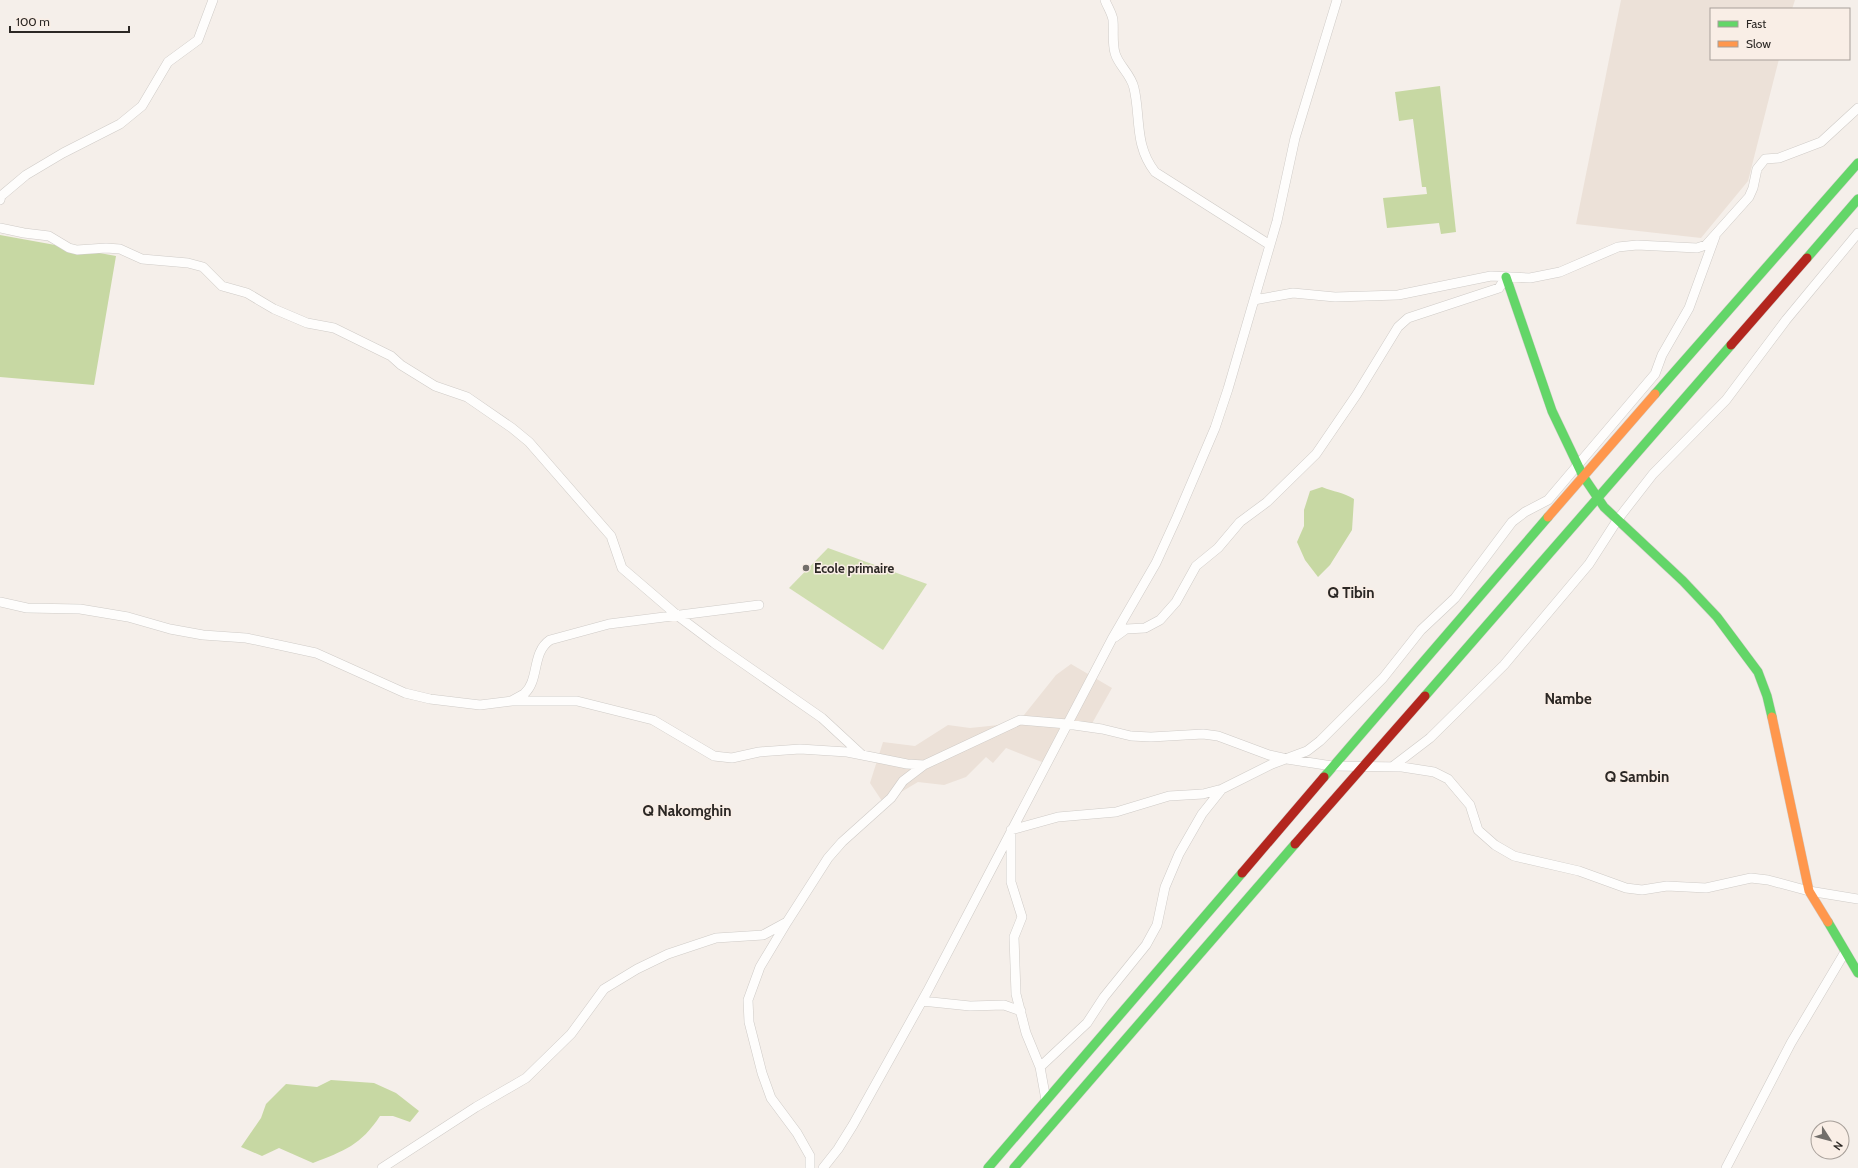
<svg xmlns="http://www.w3.org/2000/svg" width="1858" height="1168" font-family="Cabin,sans-serif">
  <style>
    .built { fill: #ece1d8 }
    .green { fill: #d0deb0 }
    .forest { fill: #c7d8a3 }
    .lines { fill: none; stroke-linecap: round; stroke-linejoin: round }
    .street-casing { stroke: #cfcbc7; stroke-width: 10 }
    .fast-casing { stroke: #cfcbc7; stroke-width: 10 }
    .slow-casing { stroke: #cfcbc7; stroke-width: 10 }
    .jam-casing { stroke: #cfcbc7; stroke-width: 10 }
    .street { stroke: #fefdfc; stroke-width: 9 }
    .fast { stroke: #63d668; stroke-width: 9 }
    .slow { stroke: #ff974d; stroke-width: 9 }
    .jam { stroke: #b3261e; stroke-width: 9 }
    .poi-dot { fill: #726e6a; stroke: #f9eee6; stroke-width: 1.5 }
    .labels { text-anchor: middle; stroke-width: 3; stroke-linejoin: round; paint-order: stroke }
    .poi-label { font-size: 13px; font-weight: bold; fill: #2c2825; stroke: #f9eee6; text-anchor: start }
    .quarter-label { font-size: 15px; font-weight: bold; fill: #2c2825; stroke: #f9eee6 }
  </style>
  <rect width="100%" height="100%" fill="#f5efea"/>
  <path class="built" d="M1621 0H1795L1792 9H1711V59H1779L1748 181 1701 238 1576 224Z
    M1071 664 1112 688 1090 727 1067 724 1047 764 1006 748 993 763 986 757 966 777 944 785 918 782 891 798 884 804 870 783 883 742 915 746 948 725 970 728 999 725 1020 720 1056 675Z"/>
  <path class="green" d="M828 548 927 584 883 650 789 588Z"/>
  <path class="forest" d="M1440 86 1456 232 1441 234 1439 223 1387 228 1383 198 1427 194 1426 187H1422L1413 119 1399 121 1395 92Z
    M0 235 116 256 94 385 0 377Z
    M1322 487C1334 492 1343 492 1354 499L1352 530 1330 565 1318 577 1305 560 1297 542 1304 526V510L1310 491Z
    M331 1080 374 1083 396 1093 419 1111 410 1122 393 1116H380C361 1145 344 1151 313 1163L279 1148 262 1156 241 1147 261 1118 266 1104 286 1084 317 1087Z"/>
  <g class="lines">
    <defs>
      <path id="street" d="M1105 0C1107 6 1112 13 1113 20 1114 31 1112 42 1115 53 1118 65 1131 74 1134 88 1141 118 1134 145 1155 172L1270 245
        M0 200 1 196 26 175 63 153 120 124 142 106 168 62 198 40 213 0
        M0 228 24 233 49 236 69 248 77 250 106 248 120 249 142 259 188 263 203 267 222 286 247 293 274 309 307 323 334 328 391 356 401 365 435 386 467 397 512 428 529 442 611 536 622 568 678 616 714 643 822 718 862 755
        M1254 300 1293 293 1335 297 1398 295 1491 276 1530 278 1560 272 1618 247 1637 245 1697 248 1706 245 1749 197 1753 188 1757 169 1765 159 1779 158 1821 142 1858 108
        M0 602 27 608 80 609 128 617 170 629 203 635 246 638 316 653 405 693 430 699 480 705 512 701H577L653 720 714 756 732 758 759 752 800 749 847 752 907 764 924 765 1020 720 1067 724 1102 729 1131 736 1151 737 1203 734 1218 736 1269 755 1287 759 1332 766 1402 767 1434 772 1448 779 1470 805 1478 830 1495 845 1514 856 1579 871 1626 888 1642 890 1667 886 1706 888 1751 878 1768 880 1809 891 1858 899
        M1115 637 1126 629 1145 628 1160 620 1176 602 1196 566 1218 548 1240 522 1267 502 1316 454 1357 394 1398 327 1408 318 1499 288 1506 277
        M513 700C516 698 521 696 524 694 540 680 531 653 550 640L609 624 759 605
        M1392 767 1430 738 1504 665 1589 564 1618 519 1653 474 1726 400 1786 320 1858 233
        M922 1001 970 1006 1004 1005 1021 1011
        M1040 1067 1026 1033 1016 994 1014 937 1022 917 1011 882V830L1058 817 1116 812 1169 796 1203 794 1222 789 1272 764 1307 751 1320 741 1383 678 1421 630 1455 598 1512 522 1525 512 1548 500 1655 374 1662 355 1689 308 1716 234
        M1046 1100 1040 1067 1087 1023 1104 997 1146 945 1157 925 1165 887 1179 854 1202 814 1222 789
        M382 1168 476 1107 526 1078 571 1034 604 989 637 969 668 954 716 938 763 935 787 922
        M810 1168V1156L797 1133 771 1098 762 1073 749 1022 748 1000 760 967 787 922 828 858 842 842 891 798 903 781 924 765
        M823 1168 838 1149 853 1125 927 992 1112 639 1156 563 1177 517 1215 428 1228 389 1277 221 1295 138 1337 0
        M1726 1168 1791 1043 1845 952"/>
      <path id="fast" d="M1807 258 1858 199
        M1506 277 1552 411 1583 476 1604 507 1683 581 1717 617 1758 672 1767 696 1772 717
        M1655 394 1858 163
        M1425 696 1731 345
        M1324 777 1548 517
        M1828 922 1858 973
        M988 1168 1242 873
        M1014 1168 1295 844"/>
      <path id="slow" d="M1548 517 1655 394
        M1772 717 1809 891 1828 922"/>
      <path id="jam" d="M1731 345 1807 258
        M1295 844 1425 696
        M1242 873 1324 777"/>
    </defs>
    <use href="#street" class="street-casing"/>
    <use href="#fast" class="fast-casing"/>
    <use href="#slow" class="slow-casing"/>
    <use href="#jam" class="jam-casing"/>
    <use href="#street" class="street"/>
    <use href="#fast" class="fast"/>
    <use href="#slow" class="slow"/>
    <use href="#jam" class="jam"/>
  </g>
  <circle class="poi-dot" cx="806" cy="568" r="4"/>
  <g class="labels">
    <g class="poi-label">
      <text x="814" y="573">Ecole primaire</text>
    </g>
    <g class="quarter-label">
      <text x="1351" y="598">Q Tibin</text>
      <text x="1568" y="704">Nambe</text>
      <text x="1637" y="782">Q Sambin</text>
      <text x="687" y="816">Q Nakomghin</text>
    </g>
  </g>
  <rect x="1710" y="8" width="140" height="52" fill="#f9eee6" stroke="#a79f99"/>
  <rect x="1718" y="21" width="20" height="6" fill="#63d668" stroke="#a79f99"/>
  <text x="1746" y="28" font-size="12" fill="#2c2825">Fast</text>
  <rect x="1718" y="41" width="20" height="6" fill="#ff974d" stroke="#a79f99"/>
  <text x="1746" y="48" font-size="12" fill="#2c2825">Slow</text>
  <g transform="translate(1830 1140) rotate(126)"><circle r="19" fill="#f9eee6" stroke="#a79f99"/>
  <path d="M0-3L7 15L0 10L-7 15Z" fill="#726e6a"/>
  <text y="-6" font-size="11" font-weight="bold" text-anchor="middle" fill="#2c2825">N</text>
  </g>
  <path d="M10 26v6h119v-6" fill="none" stroke="#2c2825" stroke-width="2"/>
  <text x="16" y="26" font-size="12" fill="#2c2825" stroke="#f9eee6" stroke-width="3" paint-order="stroke">100 m</text>
</svg>
